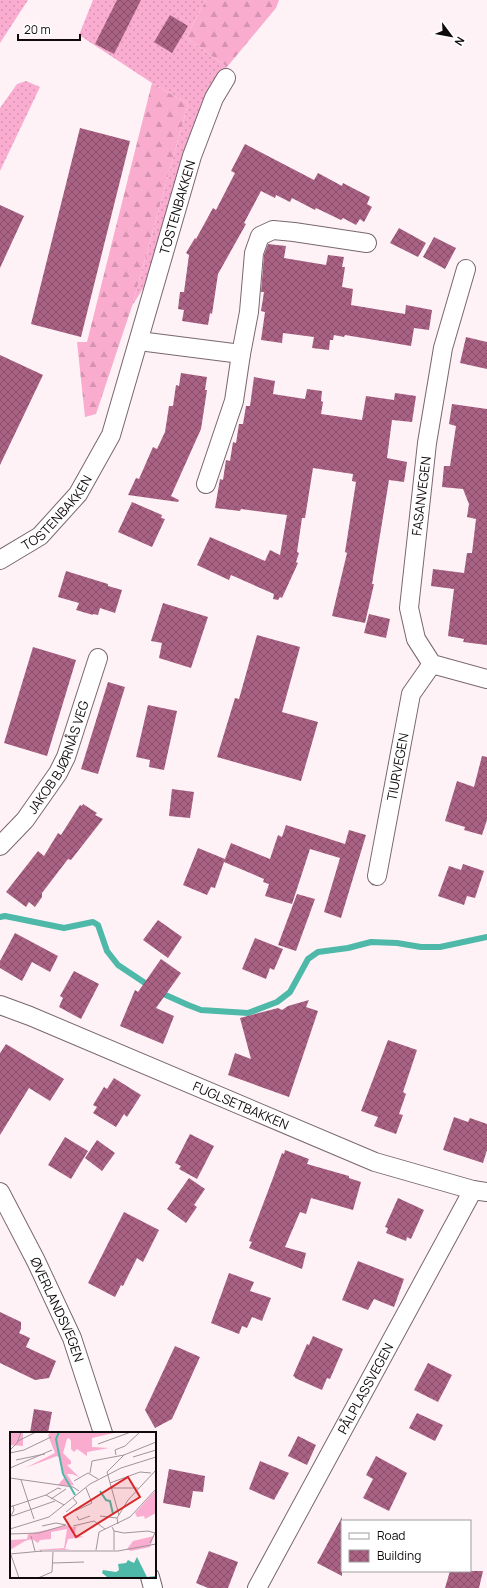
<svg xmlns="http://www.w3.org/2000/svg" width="487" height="1588" font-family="Manrope,sans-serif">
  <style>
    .grass { fill: url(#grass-dots) }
    .forest { fill: url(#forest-firs) }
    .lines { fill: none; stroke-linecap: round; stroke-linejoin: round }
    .stream { stroke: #4eb9a8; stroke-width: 6 }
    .building { fill: url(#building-cross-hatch) }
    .minor-casing { stroke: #79676f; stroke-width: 20 }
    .minor { stroke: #fff; stroke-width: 18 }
    .labels { text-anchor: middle; stroke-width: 3; stroke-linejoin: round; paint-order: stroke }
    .street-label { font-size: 13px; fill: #100a0c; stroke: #fff }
    .inset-river { fill: none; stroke: #4eb9a8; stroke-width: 2 }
    .inset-road { fill: none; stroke: #9f9599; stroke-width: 1 }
    .view { fill: #d62828; fill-opacity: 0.15; stroke: #d62828; stroke-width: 2 }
    .inset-edge { fill: none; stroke: #100a0c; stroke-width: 2 }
  </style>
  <defs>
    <pattern id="grass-dots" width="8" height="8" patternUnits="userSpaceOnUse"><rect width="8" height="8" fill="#faadd0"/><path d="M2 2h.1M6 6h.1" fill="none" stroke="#d594b1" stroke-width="1.8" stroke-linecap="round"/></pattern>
    <pattern id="forest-firs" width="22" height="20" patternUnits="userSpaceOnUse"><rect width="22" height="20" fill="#faaccf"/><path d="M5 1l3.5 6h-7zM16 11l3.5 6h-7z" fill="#d593b1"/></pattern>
    <pattern id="building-cross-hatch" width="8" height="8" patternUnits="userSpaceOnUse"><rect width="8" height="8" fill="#a96283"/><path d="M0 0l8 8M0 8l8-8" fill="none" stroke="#884f6a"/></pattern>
  </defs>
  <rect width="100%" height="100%" fill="#fef2f7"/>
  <path class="grass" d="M0 0H28L0 43V54Z
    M93 0H206L186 37 227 67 203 100 154 271 132 306 188 104 152 83 79 35Z
    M26 81 40 87 0 171V108L17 84Z"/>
  <path class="forest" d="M206 0H279L276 8 227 67 186 37Z
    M152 83 188 104 132 306 96 414 85 417 77 342H87Z"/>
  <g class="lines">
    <path class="stream" d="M0 917 5 916 64 928 93 922 98 925 107 951 118 965 151 987
      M159 992 188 1005 201 1010 248 1013 277 1002 290 992 308 959 318 952 348 948 371 942 397 943 421 947H440L487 937"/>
  </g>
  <path class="building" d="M117 0H141L114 54 95 44Z
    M170 15 188 26 172 53 154 42Z
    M80 128 130 141 81 337 31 324Z
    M245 144 314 180 318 173 342 186 343 183 370 197 367 204 372 207 364 222 360 219 356 225 343 218 341 220 316 208 315 210 292 198 290 202 276 195 275 198 261 191 244 223 246 224 218 274 212 314 210 313 208 325 182 321 184 310 178 309 180 292H184L189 255 186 253 195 238 196 239 213 208 216 210 235 173 231 171Z
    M0 205 24 216 0 268Z
    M399 228 426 243 418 257 390 243Z
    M434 237 456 248 445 269 423 257Z
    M268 244 286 246 284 258 326 265 328 255 344 257 342 267H345L342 287 353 289 351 305 405 314 406 305 432 310 429 330 414 328 411 346 345 335 344 337 334 335 333 340H330L329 350 312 348 314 337 283 333 282 343 261 340 265 312 261 311 264 292H261L264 255Z
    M466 337 487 342V369L460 363Z
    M0 355 43 375 0 465Z
    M181 373 207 377 205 390H207L201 429 171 496 179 500 178 502 128 495 136 478 139 479 153 447 157 449 165 432 169 406H173L176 385 179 386Z
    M254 377 275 381 273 394 305 399 307 389 322 391 321 401 323 402 321 414 362 420 366 396 394 400 395 393 416 396 412 422 392 420 387 458 407 462 404 482 389 480 372 584H374L365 623 332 616 347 553 345 552 356 482 352 481 353 474 313 468 306 512 305 518H302L297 552 299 553 296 562 298 563 282 598 280 597 278 600 273 599 274 594 231 575 229 580 197 565 210 537 265 561 270 550 280 555 287 515 241 509 240 511 215 508 220 479 223 480 226 460 230 461 233 442 236 443 239 424H243L246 406H250Z
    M452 404 487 409V645L463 642 464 639 448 636 454 589 431 586 433 569 464 573 467 553H472L476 519 467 517 469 504 463 489 442 487 444 466H450L456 426 449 424Z
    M132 502 162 515 161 518 165 519 152 547 118 532Z
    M66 571 108 584V586L122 590 115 613 100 608 98 615 93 614V615L76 610 79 603 58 597Z
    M163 603 208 617 191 668 159 658 162 643 151 641Z
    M369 614 390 619 386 638 364 633Z
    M257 635 300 647 282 712 318 722 301 781 217 757 235 698 239 699Z
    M33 647 76 660 47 756 4 743Z
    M108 682 125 687 98 774 81 769Z
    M148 705 177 711 164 770 149 767 150 760 136 757Z
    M482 756 487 757V820L482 835 464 830 465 827 445 821 457 781 474 787Z
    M172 789 194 792 190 818 169 816Z
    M83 804 97 813 95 815 103 819 71 860 68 859 42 893V897L35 907 29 902 26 907 6 892 38 851 44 856 58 833 61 835 80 805 82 806Z
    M286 825 345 844 349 830 366 835 341 918 324 912 340 858 310 849 292 904 265 896 269 884 263 882 264 879 224 862 215 888 211 887 207 895 183 885 198 848 225 859 231 843 270 859 278 835 282 837Z
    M463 864 484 871 475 898 467 896 464 905 438 896 449 866 461 870Z
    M297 894 315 899 296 951 278 945Z
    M158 920 182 937 168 958 143 940Z
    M15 933 58 956 50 972 32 962 22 981 0 968V961Z
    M255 938 283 949 274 970 270 968 266 979 242 969Z
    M161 959 181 973 156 1008 174 1016 163 1044 120 1026 135 990 138 992Z
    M74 971 99 984 81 1019 59 1007 63 998 60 996Z
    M309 1000 306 1007 318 1011 289 1097 228 1075 235 1053 251 1059 240 1018 278 1008 282 1010 288 1006Z
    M388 1040 417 1050 403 1092 406 1094 399 1114 403 1115 396 1134 374 1126 378 1117 361 1111Z
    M6 1044 64 1079 50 1101 29 1088 0 1135V1053Z
    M114 1078 141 1095 127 1117 124 1114 116 1127 93 1113 97 1107 93 1105 104 1087 107 1089Z
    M454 1117 468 1122 470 1118 487 1124V1150L483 1163 443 1150Z
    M190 1134 214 1146 197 1179 179 1169 181 1166 175 1163Z
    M65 1137 88 1151 71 1179 48 1165Z
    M97 1140 115 1153 102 1171 85 1158Z
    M285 1150 309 1159 307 1164 349 1176V1178L361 1182 353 1210 311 1198 306 1214 300 1212 285 1247 306 1253 302 1269 249 1248 252 1242 249 1241 273 1178 282 1153 284 1154Z
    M189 1178 205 1189 194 1205 197 1207 186 1223 167 1209Z
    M398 1198 424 1210 411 1239 407 1237 406 1241 386 1233 388 1228 385 1227Z
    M124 1212 159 1230 143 1262 137 1258 123 1286 121 1285 115 1297 88 1283Z
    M358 1261 404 1279 394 1307 374 1299 368 1310 342 1300Z
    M229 1273 254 1282 250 1291 271 1298 262 1321 252 1317 247 1328 242 1326 239 1334 211 1323Z
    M0 1312 21 1322V1329L19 1333 30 1338 26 1347 56 1361 49 1378 35 1380 0 1363Z
    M313 1336 343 1349 330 1379 327 1378 322 1390 295 1378V1377L293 1376 307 1344 309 1345Z
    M175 1346 200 1357 172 1419 155 1428 145 1410Z
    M428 1363 452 1375 438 1402 414 1390Z
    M34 1409 52 1412 48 1433H30Z
    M417 1413 443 1425 435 1441 409 1428Z
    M298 1436 316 1445 307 1465 288 1456Z
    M376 1456 407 1473 389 1511 363 1498 373 1479 366 1475Z
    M260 1461 289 1473 274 1500 249 1489Z
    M169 1469 205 1476 203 1492 193 1491 190 1508 163 1503Z
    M342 1517V1576L317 1563Z
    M209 1551 238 1562 228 1588H208L196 1583Z
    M450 1571H483L479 1588H445Z"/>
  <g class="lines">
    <defs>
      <g id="minor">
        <path d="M466 269 443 348 427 443 409 608 416 639 432 664 487 679"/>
        <path d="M139 341 241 354"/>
        <path d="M206 484 234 401 241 354 249 312 254 253 260 236 273 230 294 232 367 243"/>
        <path id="s1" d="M0 560 40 536 78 494 111 435 192 156 214 98 226 78"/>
        <path id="s2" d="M0 846 25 820 58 773 66 757 98 658"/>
        <path id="s3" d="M377 876 411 694 432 664"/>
        <path id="s4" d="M0 1005 30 1016 375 1162 473 1190 487 1192"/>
        <path id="s5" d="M0 1192 36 1261 72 1338 103 1433"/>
        <path d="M150 1577 153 1588"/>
        <path id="s6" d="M257 1588 473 1190"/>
      </g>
    </defs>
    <use href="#minor" class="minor-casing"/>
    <use href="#minor" class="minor"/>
  </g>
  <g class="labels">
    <g class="street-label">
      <text dy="5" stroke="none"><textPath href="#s1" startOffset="408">TOSTENBAKKEN</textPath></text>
      <text transform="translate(421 496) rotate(-83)" y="5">FASANVEGEN</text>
      <text dy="5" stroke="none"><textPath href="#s1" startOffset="75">TOSTENBAKKEN</textPath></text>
      <text dy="5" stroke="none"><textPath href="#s2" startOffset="108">JAKOB BJØRNÅS VEG</textPath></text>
      <text dy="5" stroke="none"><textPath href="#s3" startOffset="111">TIURVEGEN</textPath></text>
      <text dy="5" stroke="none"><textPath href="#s4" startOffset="261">FUGLSETBAKKEN</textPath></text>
      <text dy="5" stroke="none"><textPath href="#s5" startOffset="131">ØVERLANDSVEGEN</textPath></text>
      <text dy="5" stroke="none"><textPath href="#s6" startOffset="227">PÅLPLASSVEGEN</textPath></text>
    </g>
  </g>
  <g transform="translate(10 1432)">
    <rect width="146" height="146" fill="#fef2f7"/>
    <path d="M145 59 146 81 135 87 134 84 127 85 125 81ZM75 92 66 95 65 101 62 102 74 105 58 107 55 117 61 118H26L54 116 57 97ZM144 104 140 115 121 119 117 117 123 109Z" fill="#faadd0"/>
    <path d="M0 0H13V14L0 13ZM41 0H108L82 6V15L99 16 77 20V24L67 17 64 20 61 17V9L59 6 57 7 53 21 61 29V32L57 33 69 45 62 42H57L64 53 59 54 48 53 54 46 50 26 47 24 15 36 45 21 38 3ZM59 93 63 96 41 100V107L30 108 28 111 22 107 15 109 0 118V108L17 107 18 102Z" fill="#faaccf"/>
    <path d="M127 125 137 145 145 144V146H93L97 145 92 141 93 138 106 140 109 138 108 132 116 131 118 128 124 131Z" fill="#4eb9a8"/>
    <path class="inset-river" d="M49 0 46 7 53 42 65 63M90 59 96 68 100 69 103 82"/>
    <path class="inset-road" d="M8 9 26 0M88 12 121 0M0 18 7 11 11 0M0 21 14 18 41 5M106 23 105 18 115 14 130 0M123 25 146 18M6 28 35 22M0 36 42 18M80 41 82 29 114 23M0 46 63 55 69 59M11 48 24 87M64 49 78 41 88 47M100 51 130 40 141 41M102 56H128M36 63 54 73M41 67 56 57M0 75 36 63 48 56 51 57M65 79 82 71 76 56M56 80 67 71 63 66M109 83 97 40 114 23 146 10M2 84 45 69M67 84 69 88 80 84M90 84 107 86M0 86 4 78 3 73M108 92 107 86 118 68 146 38M32 94 46 91 56 93M63 94 84 89 95 97M102 95 104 99 114 101 138 99 145 101M0 97 39 85 80 52 111 36 146 25M104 99V118M0 102 29 101 56 93M21 104 25 119M140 111 146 99M86 118 89 100 120 85 146 57M30 119H108L146 112M0 122 32 119M1 123 9 146M43 131 74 130M28 146 42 140 43 120"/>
    <path class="view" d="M118 45 130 65 66 105 54 85Z"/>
    <rect width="146" height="146" class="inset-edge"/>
  </g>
  <rect x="341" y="1520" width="130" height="52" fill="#ffffff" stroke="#9f9d9e"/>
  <rect x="349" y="1533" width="20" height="6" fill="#ffffff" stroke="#9f9d9e"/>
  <text x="377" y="1540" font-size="12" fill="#100a0c">Road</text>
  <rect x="349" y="1550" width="20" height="12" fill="url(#building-cross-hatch)" stroke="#9f9d9e"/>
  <text x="377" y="1560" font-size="12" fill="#100a0c">Building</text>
  <g transform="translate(451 36) rotate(122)" stroke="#ffffff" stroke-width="3" paint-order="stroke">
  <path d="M0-3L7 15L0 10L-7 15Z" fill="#100a0c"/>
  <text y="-6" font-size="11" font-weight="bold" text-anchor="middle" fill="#100a0c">N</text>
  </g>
  <path d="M18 34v6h62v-6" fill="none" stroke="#100a0c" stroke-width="2"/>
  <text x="24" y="34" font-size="12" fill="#100a0c" stroke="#ffffff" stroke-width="3" paint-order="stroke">20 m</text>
</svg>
